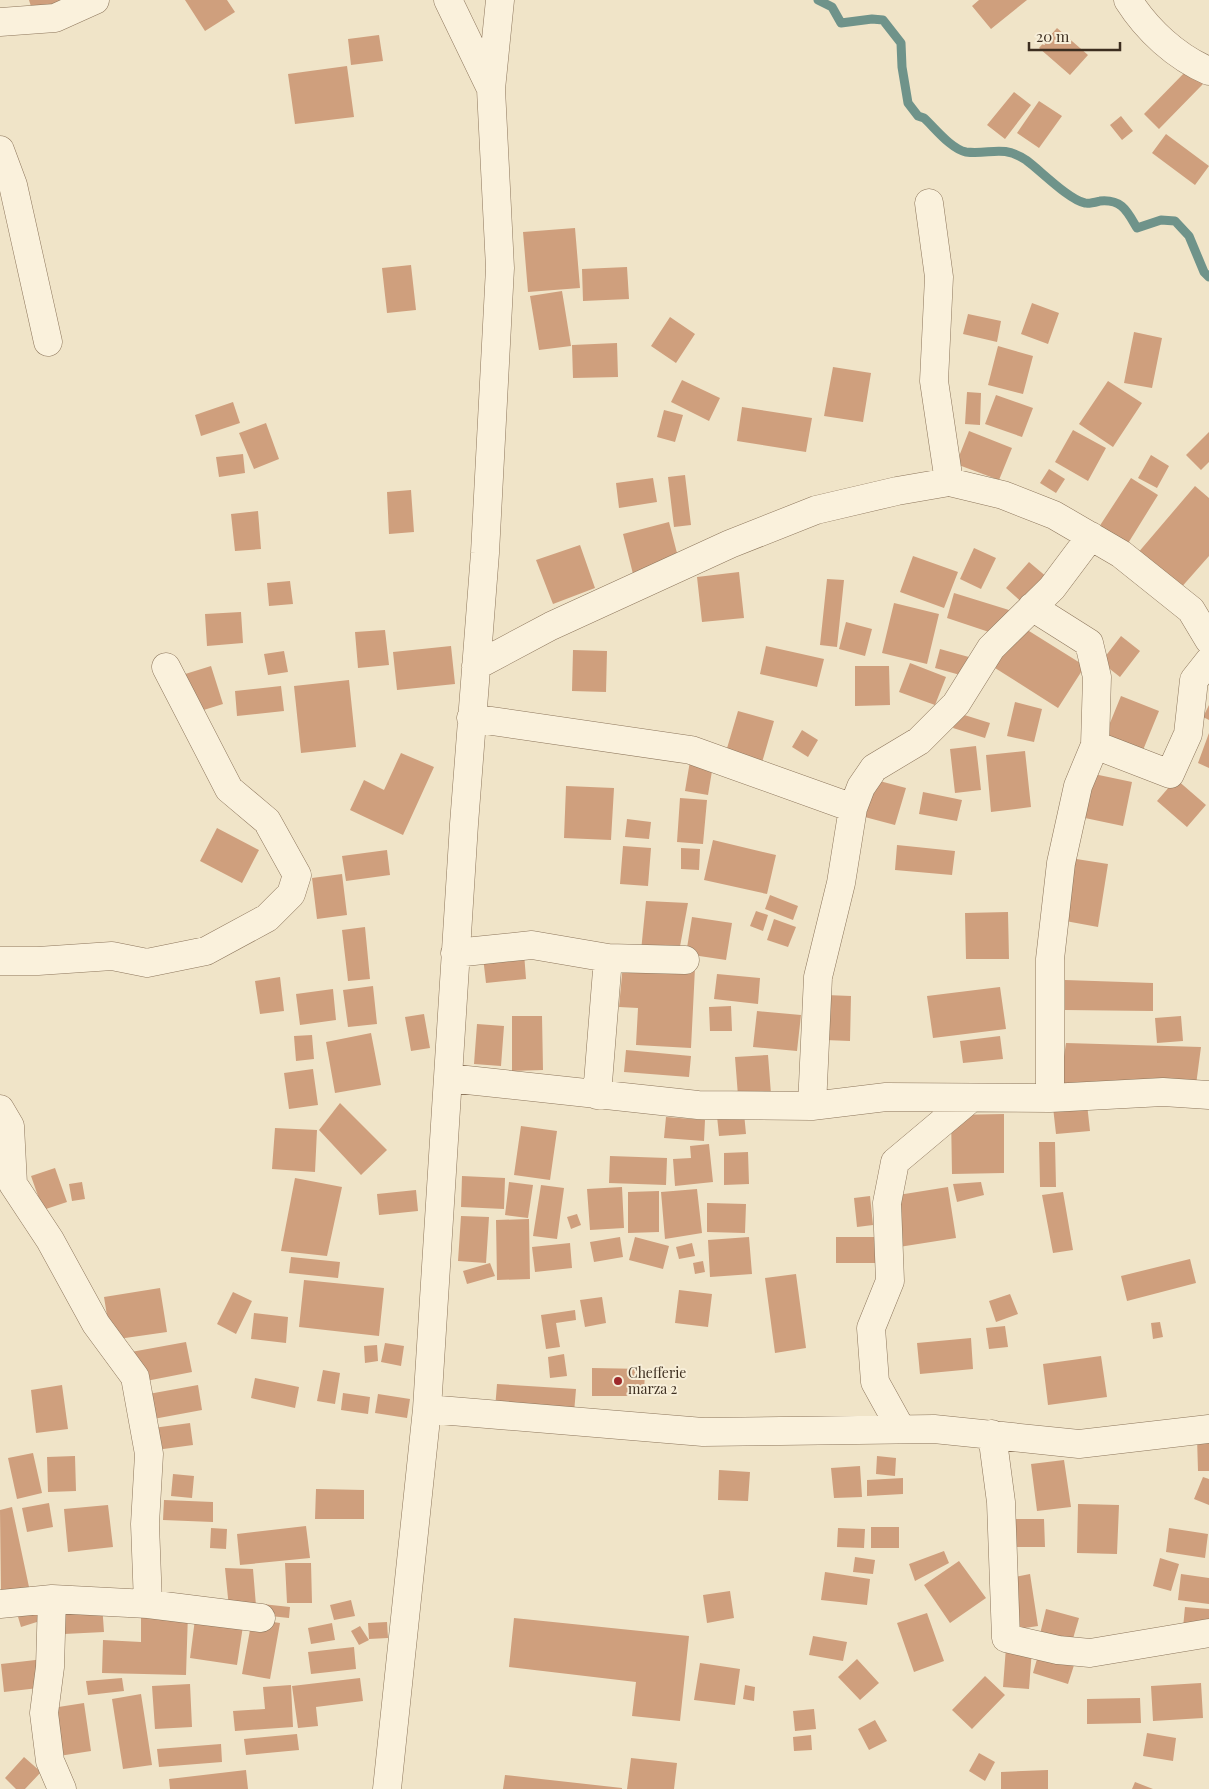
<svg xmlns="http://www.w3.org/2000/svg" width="1209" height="1789" font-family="'Playfair Display',serif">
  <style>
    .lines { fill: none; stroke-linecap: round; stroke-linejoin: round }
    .stream { stroke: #6f938a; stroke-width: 9 }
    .building { fill: #cf9f7d }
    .street-casing { stroke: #8d765c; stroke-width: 29 }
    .street { stroke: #faf1dc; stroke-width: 28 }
    .poi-dot { fill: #9e2a2b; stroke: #f7eed8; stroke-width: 2 }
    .labels { text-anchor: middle; stroke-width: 4; stroke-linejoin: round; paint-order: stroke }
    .poi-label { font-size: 14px; fill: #3d2e20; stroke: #f7eed8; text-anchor: start }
  </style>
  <rect width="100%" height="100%" fill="#f0e4c8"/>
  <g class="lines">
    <path class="stream" d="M818 0 832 7 841 23 872 19 883 20 901 43 902 67 908 103 918 116 924 118C935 128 951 149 966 152 991 155 1001 144 1026 160 1040 170 1069 200 1085 203 1089 204 1096 202 1100 201 1122 199 1127 211 1137 228L1161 220 1175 221 1189 236 1204 272 1209 277"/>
  </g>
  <path class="building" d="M29 0H72L33 13Z
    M185 0H227L235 12 205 31Z
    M979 0H1027L991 29 972 6Z
    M1057 28 1088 55 1070 75 1039 48Z
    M379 35 383 61 351 65 348 39Z
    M347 66 354 117 295 124 288 74Z
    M1188 69 1203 84 1159 129 1144 114Z
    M1014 92 1031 105 1005 139 987 125Z
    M1039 101 1062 116 1039 148 1017 133Z
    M1121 116 1133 131 1122 140 1110 125Z
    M1166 134 1209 166 1195 185 1152 153Z
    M575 228 580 288 528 292 523 232Z
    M411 265 416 310 387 313 382 268Z
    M627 267 629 299 583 301 582 269Z
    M562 291 571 346 539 350 530 296Z
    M1032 303 1059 313 1048 344 1021 334Z
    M968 314 1001 321 997 342 963 334Z
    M670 317 695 334 676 363 651 346Z
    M1134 332 1162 338 1152 388 1124 383Z
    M617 343 618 377 573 378 572 345Z
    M998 346 1033 356 1023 394 988 385Z
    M833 367 871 373 863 422 824 416Z
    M682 380 720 398 709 421 671 402Z
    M1108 381 1142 403 1113 447 1079 424Z
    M967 392 981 393 980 425 965 424Z
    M996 395 1033 408 1022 437 985 424Z
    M233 402 240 423 201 436 195 415Z
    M742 407 812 418 806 452 737 441Z
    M664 410 683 415 675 442 657 437Z
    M266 423 279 459 254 469 239 433Z
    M1073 430 1106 448 1088 481 1055 462Z
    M969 431 1012 448 999 480 956 464Z
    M1209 432V462L1201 470 1186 455Z
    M243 454 245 473 219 477 216 457Z
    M1151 455 1169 466 1157 488 1138 478Z
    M1049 469 1065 479 1056 493 1040 483Z
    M685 475 691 525 674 527 668 477Z
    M653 478 657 502 619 508 616 483Z
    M1131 478 1158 495 1127 545 1099 527Z
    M1195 486 1209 498V556L1179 590 1137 554Z
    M411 490 414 532 389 534 387 492Z
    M258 511 261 549 235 551 231 514Z
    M669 522 679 561 633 574 623 534Z
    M580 545 595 588 553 604 536 560Z
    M974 548 996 558 981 589 960 579Z
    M913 556 958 572 944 608 900 592Z
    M1029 562 1048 578 1025 605 1006 588Z
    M739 572 744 618 702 622 697 577Z
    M827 579 844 580 837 647 820 645Z
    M290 581 293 604 269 606 267 583Z
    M954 593 1009 610 1001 636 947 618Z
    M894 603 939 614 927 664 882 653Z
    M241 612 243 643 207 646 205 614Z
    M846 622 872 629 865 656 839 649Z
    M1021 626 1085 666 1058 708 995 668Z
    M385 630 389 665 358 668 355 632Z
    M1121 636 1140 651 1120 677 1101 662Z
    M451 646 455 684 397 690 393 652Z
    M766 646 824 659 817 687 760 674Z
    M940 649 976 659 971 678 935 668Z
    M573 650 607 651 606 692 572 691Z
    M284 651 288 672 268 675 264 654Z
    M910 663 946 677 935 705 899 692Z
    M211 666 223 704 194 713 182 675Z
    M855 666H889L890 705 855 706Z
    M349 680 356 747 301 753 294 686Z
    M281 686 284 711 237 716 235 691Z
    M1121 696 1159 711 1141 755 1103 740Z
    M1015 702 1042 709 1034 742 1007 736Z
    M1209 705V720L1203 717Z
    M738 711 774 721 761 766 725 755Z
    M958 713 990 723 985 738 953 728Z
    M802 730 818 740 808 757 792 747Z
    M1209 733V768L1198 763Z
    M976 746 981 790 955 793 950 749Z
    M1025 751 1031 807 991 812 986 755Z
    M401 753 434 767 403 835 350 810 364 780 384 790Z
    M690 761 713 765 708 795 685 791Z
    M1094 774 1132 782 1123 826 1085 818Z
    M872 779 906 788 895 825 861 816Z
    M1176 779 1206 805 1187 827 1157 801Z
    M566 786 614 788 611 840 564 838Z
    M923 792 962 800 957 821 919 814Z
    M680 798 707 800 703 844 677 842Z
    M627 819 651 822 649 839 625 837Z
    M217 828 259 850 242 883 200 861Z
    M713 840 776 855 767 894 704 880Z
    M897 845 955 851 952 875 895 870Z
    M623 846 651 848 648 886 620 884Z
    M681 848 700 849 699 870 681 869Z
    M387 850 390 875 346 881 342 856Z
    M1070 858 1108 864 1098 927 1060 920Z
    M342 874 347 915 317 919 312 878Z
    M770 895 798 906 793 920 765 909Z
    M646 901 688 903 679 952 641 951Z
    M756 911 768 915 763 931 750 926Z
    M1008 912 1009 959H966L965 913Z
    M692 917 732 923 726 960 686 954Z
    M774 919 796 927 788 947 767 940Z
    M365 927 370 979 348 981 342 930Z
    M524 953 526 979 486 983 483 957Z
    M623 964 695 968 691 1048 636 1045 638 1008 619 1007Z
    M717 974 760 978 758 1004 714 999Z
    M280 977 284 1011 260 1014 255 981Z
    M1065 980 1153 983V1011L1065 1010Z
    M373 986 377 1024 348 1027 343 990Z
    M1000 987 1006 1029 933 1038 927 996Z
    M333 989 336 1020 300 1025 296 994Z
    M826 995 851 996 850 1041 825 1040Z
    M731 1006 732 1031H710L709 1007Z
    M757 1011 801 1015 797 1051 753 1047Z
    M424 1014 430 1048 411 1051 405 1017Z
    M512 1016H542L543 1070 512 1071Z
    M1181 1016 1183 1041 1157 1043 1155 1018Z
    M477 1024 504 1026 501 1066 474 1064Z
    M371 1033 381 1085 335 1093 326 1042Z
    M312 1035 314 1059 296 1061 294 1036Z
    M1000 1036 1003 1059 963 1063 960 1041Z
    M1066 1043 1201 1047 1196 1085 1059 1090Z
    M626 1050 691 1056 689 1077 624 1072Z
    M768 1055 771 1094 738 1096 735 1057Z
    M313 1069 318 1105 289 1109 284 1073Z
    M340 1103 387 1150 361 1175 319 1130Z
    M1087 1104 1090 1131 1056 1134 1053 1107Z
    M744 1113 746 1134 719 1136 717 1116Z
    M1004 1114V1173L952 1174 951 1115Z
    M666 1117 705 1120 704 1141 664 1138Z
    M521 1126 557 1131 550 1180 514 1175Z
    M275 1128 317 1130 315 1172 272 1169Z
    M1039 1142H1055L1056 1187H1040Z
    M709 1144 713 1182 675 1186 673 1159 691 1158 690 1146Z
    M748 1152 749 1184 724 1185V1153Z
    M610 1156 667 1158 666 1185 609 1183Z
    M55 1168 67 1202 43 1210 31 1176Z
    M462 1176 505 1178 504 1209 461 1207Z
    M295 1178 342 1187 327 1256 281 1251Z
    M82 1182 85 1199 72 1201 69 1184Z
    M509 1182 533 1185 528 1218 505 1215Z
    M981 1182 984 1195 957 1202 953 1184Z
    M541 1185 564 1188 557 1239 533 1236Z
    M622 1187 624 1228 590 1230 587 1189Z
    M948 1187 956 1238 899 1247 892 1196Z
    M697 1189 702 1233 665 1239 661 1192Z
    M416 1190 418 1211 379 1215 377 1194Z
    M659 1191V1232L628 1233V1192Z
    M1063 1192 1073 1250 1053 1253 1042 1195Z
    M870 1196 873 1225 857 1227 854 1198Z
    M707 1203 746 1204 745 1233 707 1232Z
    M577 1214 581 1225 571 1229 567 1217Z
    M461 1216 489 1217 486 1263 458 1261Z
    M529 1219 530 1279 497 1280 496 1220Z
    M620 1237 623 1257 594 1262 590 1242Z
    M635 1237 669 1246 663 1269 629 1260Z
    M749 1237 752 1274 710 1277 708 1240Z
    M836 1237H875V1263H836Z
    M570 1243 572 1268 535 1272 532 1247Z
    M692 1243 695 1256 679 1259 676 1247Z
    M291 1257 340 1262 338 1278 289 1273Z
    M1190 1259 1196 1283 1127 1301 1121 1276Z
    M703 1261 705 1272 695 1274 693 1263Z
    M490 1263 495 1276 467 1284 463 1271Z
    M796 1274 806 1348 775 1353 765 1278Z
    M304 1280 384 1288 379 1336 299 1327Z
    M160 1288 167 1332 111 1340 104 1297Z
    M679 1290 712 1294 708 1327 675 1323Z
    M233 1292 252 1301 236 1334 217 1324Z
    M1010 1294 1018 1314 996 1322 989 1301Z
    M602 1297 606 1323 585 1327 580 1300Z
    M575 1310 576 1320 556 1323 560 1347 546 1349 541 1315Z
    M254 1313 288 1317 286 1343 251 1339Z
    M1160 1322 1163 1337 1153 1339 1151 1323Z
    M1005 1326 1008 1347 989 1349 986 1328Z
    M971 1338 973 1369 920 1374 917 1343Z
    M186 1342 192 1372 141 1382 131 1352Z
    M385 1343 404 1346 401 1366 381 1362Z
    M377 1345 378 1361 365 1363 364 1346Z
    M564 1354 567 1376 550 1378 548 1357Z
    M1101 1356 1107 1397 1048 1405 1043 1364Z
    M592 1368 645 1369 644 1396H592Z
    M323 1370 340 1373 335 1404 317 1401Z
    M255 1378 299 1387 295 1408 251 1398Z
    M497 1384 576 1389 574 1413 495 1409Z
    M62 1385 68 1429 36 1433 31 1390Z
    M198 1385 202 1410 148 1420 143 1395Z
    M343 1393 370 1397 368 1414 341 1410Z
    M378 1394 410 1399 407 1418 375 1413Z
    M190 1423 193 1445 156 1450 153 1428Z
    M1197 1437H1209V1471H1198Z
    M33 1453 42 1493 17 1499 8 1458Z
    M75 1456 76 1491 48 1492 47 1457Z
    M877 1456 896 1458 895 1476 876 1474Z
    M1064 1460 1071 1507 1037 1511 1031 1464Z
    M860 1466 862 1497 834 1498 831 1468Z
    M719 1470 750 1472 748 1501 718 1500Z
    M173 1474 194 1476 192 1498 171 1496Z
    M1203 1477 1209 1479V1505L1194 1499Z
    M903 1478V1494L867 1496V1480Z
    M316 1489 364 1490V1519H315Z
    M164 1500 213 1502V1522L163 1520Z
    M49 1503 53 1527 27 1532 22 1508Z
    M1078 1504 1119 1505 1117 1554 1077 1553Z
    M108 1505 113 1547 68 1552 64 1509Z
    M12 1507 29 1587 1 1592 0 1510Z
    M1007 1519H1044L1045 1547H1007Z
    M306 1526 310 1558 240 1565 237 1534Z
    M871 1527H899V1548H871Z
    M211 1528 227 1529 226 1549 210 1548Z
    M838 1528 865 1529 864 1548 837 1547Z
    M1169 1528 1208 1534 1205 1558 1166 1552Z
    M944 1551 949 1563 915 1581 909 1564Z
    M855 1557 875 1560 873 1574 853 1572Z
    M1160 1558 1179 1564 1171 1591 1153 1586Z
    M959 1561 986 1598 950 1623 924 1585Z
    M285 1563H311L312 1603H287Z
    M225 1568 253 1569 256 1606 229 1608Z
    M825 1572 870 1579 867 1605 821 1600Z
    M1030 1574 1038 1626 1018 1629 1010 1578Z
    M1181 1574 1209 1578V1604L1178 1600Z
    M730 1591 734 1618 707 1623 703 1595Z
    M351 1600 355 1616 334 1620 330 1605Z
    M35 1604 40 1621 21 1627 16 1610Z
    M102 1604 104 1632 64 1634 63 1606Z
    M262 1604 290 1607 289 1618 261 1615Z
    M1185 1607 1209 1609V1630L1183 1628Z
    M1046 1609 1079 1618 1072 1642 1040 1634Z
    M141 1612 188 1613 186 1675 102 1673 103 1640 141 1642Z
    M927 1613 944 1661 914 1672 897 1623Z
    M514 1618 689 1636 680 1721 632 1716 636 1682 509 1667Z
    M195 1619 243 1626 237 1665 190 1658Z
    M252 1619 280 1623 270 1679 242 1674Z
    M387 1622 388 1638 369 1639 368 1623Z
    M332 1623 335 1640 311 1644 308 1628Z
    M360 1626 369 1640 359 1645 351 1631Z
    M813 1636 847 1642 843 1661 809 1655Z
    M354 1647 356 1669 311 1674 308 1652Z
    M1006 1647 1032 1649 1029 1689 1003 1687Z
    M1039 1652 1075 1662 1068 1684 1033 1673Z
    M44 1659 47 1687 4 1692 1 1664Z
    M857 1659 879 1683 860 1700 838 1677Z
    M700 1663 740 1669 735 1705 694 1700Z
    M985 1676 1005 1695 972 1729 952 1710Z
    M122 1678 124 1691 88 1695 86 1681Z
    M360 1678 363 1701 316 1707 318 1726 298 1728 292 1686Z
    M1201 1683 1203 1718 1153 1721 1151 1686Z
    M190 1684 192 1727 155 1729 152 1686Z
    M291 1685 293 1727 235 1731 233 1711 265 1709 263 1687Z
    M745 1685 755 1687 754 1701 743 1699Z
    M141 1694 152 1765 123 1769 112 1699Z
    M1140 1698 1141 1723 1087 1724V1699Z
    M84 1703 91 1751 59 1756 52 1708Z
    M814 1709 816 1729 795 1731 793 1711Z
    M875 1720 887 1741 869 1750 858 1729Z
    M1147 1733 1176 1738 1173 1761 1143 1756Z
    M297 1734 299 1750 246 1755 244 1739Z
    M811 1735 812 1750 794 1751 793 1737Z
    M221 1744 222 1762 159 1767 157 1749Z
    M979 1753 995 1762 985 1781 969 1771Z
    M24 1757 41 1772 25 1789H16L5 1778Z
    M631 1758 677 1763 674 1789H627Z
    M246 1770 248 1789H170L169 1779Z
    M1048 1770V1789H1001V1772Z
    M505 1775 622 1788V1789H503Z
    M1135 1782 1153 1789H1132Z"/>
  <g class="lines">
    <defs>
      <path id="street" d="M448 0 491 89
        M1128 0C1147 30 1176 57 1209 71
        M0 22 55 18 95 0
        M0 150 13 185 48 342
        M929 203 939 277 934 381 949 482
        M1091 536 1052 588 991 648 956 704 919 741 874 768 861 787 853 808 841 883 818 977 812 1106 886 1097 1050 1098 1163 1092 1209 1095
        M1032 607 1089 643 1097 677 1095 745 1078 786 1061 863 1050 959V1098
        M476 666 551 626 730 544 816 510 897 491 949 482 1003 495 1054 515 1121 554 1191 610 1209 640
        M471 718 691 750 853 808
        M1095 745 1170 774 1188 734 1194 680 1209 661
        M455 953 532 945 608 958 685 960
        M0 961H38L112 956 147 963 206 951 267 918 291 894 297 875 267 821 229 789 166 667
        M448 1078 698 1105 812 1106
        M597 1095 608 958
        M0 1109 10 1126 13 1184 50 1240 96 1324 135 1377 149 1454 145 1524 148 1604
        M427 1409 703 1432 934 1429 1079 1444 1209 1429
        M901 1429 875 1382 871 1328 890 1281 887 1203 895 1162 970 1099
        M992 1434 1001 1502 1006 1638 1058 1650 1090 1653 1209 1633
        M52 1599 50 1667 44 1713 50 1761 62 1789
        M0 1604 52 1599 148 1604 261 1618
        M387 1789 427 1409 464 824 485 553 500 268 491 89 500 0"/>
    </defs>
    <use href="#street" class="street-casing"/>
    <use href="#street" class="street"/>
  </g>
  <circle class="poi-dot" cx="618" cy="1381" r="5"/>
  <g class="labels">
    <g class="poi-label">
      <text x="628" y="1378">Chefferie<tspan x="628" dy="16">marza 2</tspan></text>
    </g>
  </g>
  <path d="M1029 42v8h91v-8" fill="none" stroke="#3d2e20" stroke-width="2.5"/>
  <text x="1036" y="42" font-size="15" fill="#3d2e20" stroke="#f7eed8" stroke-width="4" paint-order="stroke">20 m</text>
</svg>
